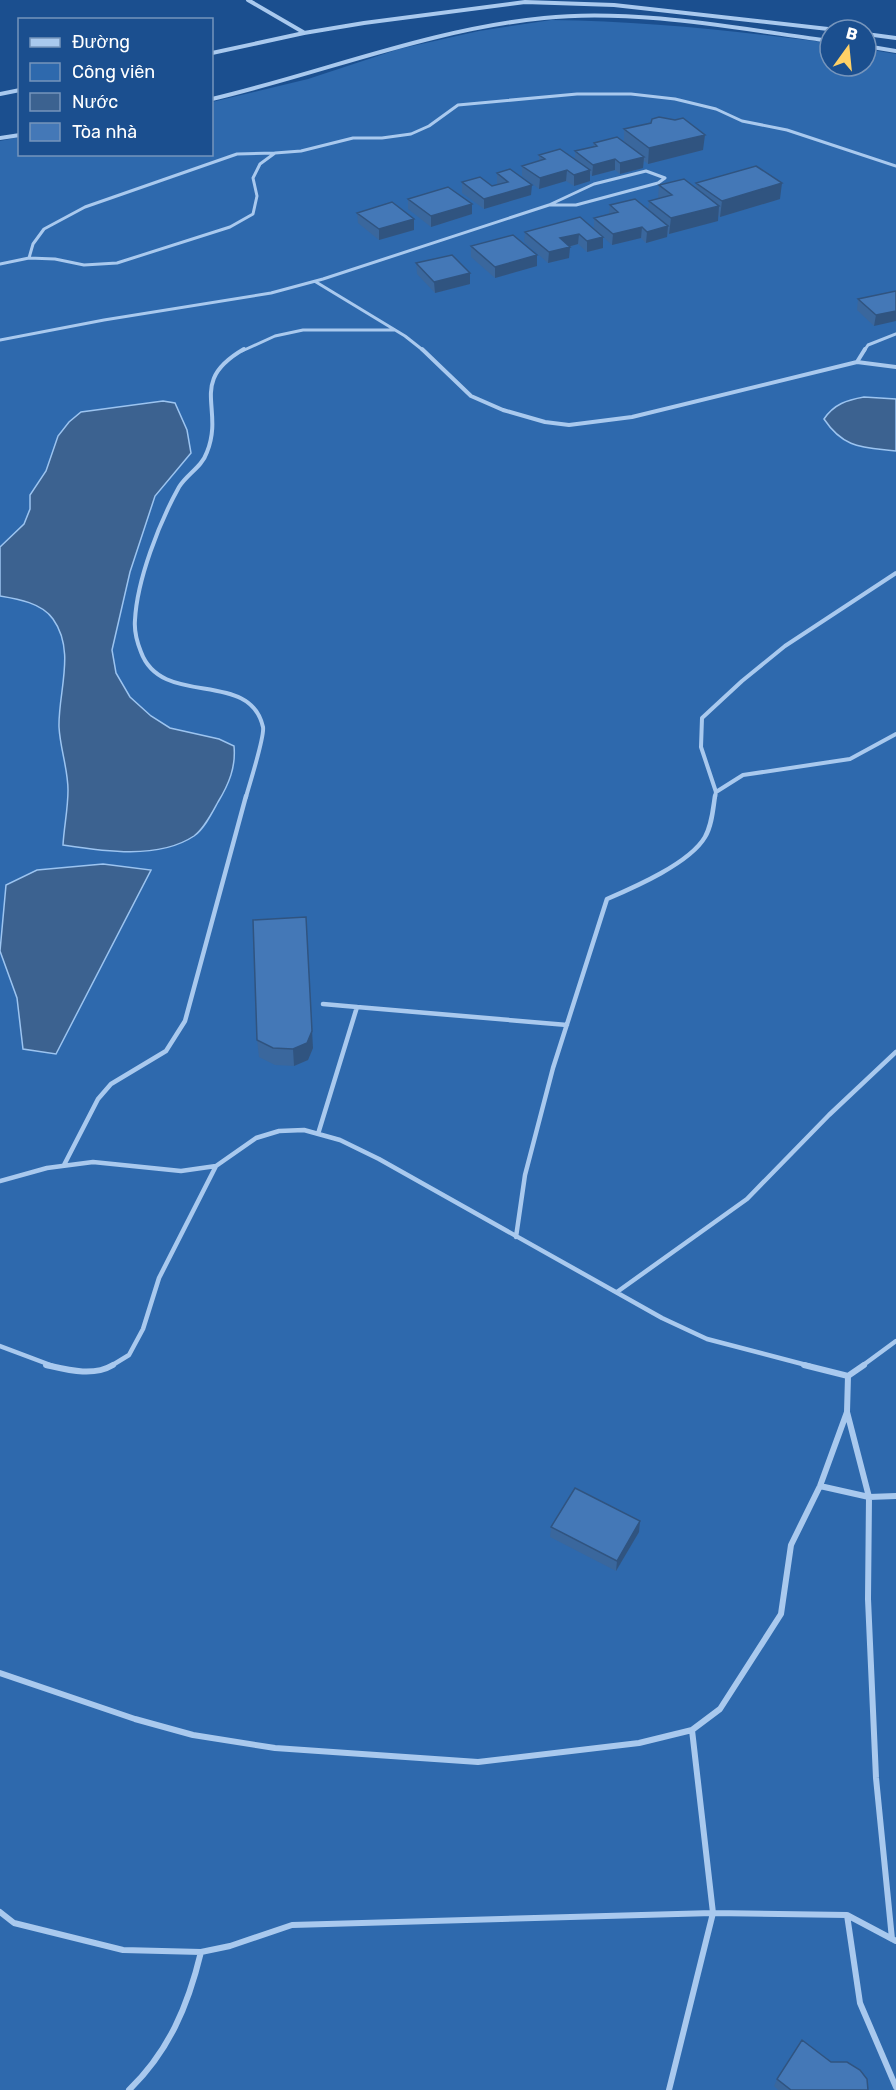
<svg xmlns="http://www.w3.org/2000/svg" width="896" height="2090" font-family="Rubik,sans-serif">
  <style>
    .green { fill: #2e69ad }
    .water { fill: #3c6290; stroke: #9cc4f0; stroke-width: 1.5 }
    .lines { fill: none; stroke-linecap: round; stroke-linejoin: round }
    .service-far3 { stroke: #a9c9ee; stroke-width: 3 }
    .service-far2 { stroke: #a9c9ee; stroke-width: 4 }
    .service-far1 { stroke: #a9c9ee; stroke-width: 4.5 }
    .service { stroke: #a9c9ee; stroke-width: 6 }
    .minor { stroke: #a9c9ee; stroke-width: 4 }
    .wall { fill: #3a679d }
    .shaded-wall { fill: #305480 }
    .building { fill: #4478b7; stroke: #305480; stroke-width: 1.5 }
  </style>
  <rect width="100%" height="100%" fill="#1b4f8f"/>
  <path class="green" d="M551 20C645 21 737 31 830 43V66H866V49L896 54V2090H0V141L19 137 20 154H212V102L308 79 399 49 479 31Z"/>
  <path class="water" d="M864 397 896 399V451C863 447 844 449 824 419 834 404 847 400 864 397Z
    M163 401 175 403 187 430 191 453 155 496 130 572 112 650 116 673 130 697 151 716 170 728 219 739 234 746C236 767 229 784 218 802 212 813 204 829 194 836 158 860 102 851 63 845 64 827 68 809 68 790 68 769 60 748 59 727 58 692 76 651 53 619 42 603 18 599 0 596V547L24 524 30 509V495L46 471 58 436 69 422 81 412Z
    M103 864 151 870 56 1054 23 1049 17 998 0 951 6 885 37 870Z"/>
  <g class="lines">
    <path class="service-far3" d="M646 171 665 178 658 183 576 205H549L594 184Z
      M29 258 33 244 44 229 85 207 237 154 275 153
      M0 264 29 258 55 259 84 265 117 263 230 227 253 214 257 196 253 178 260 164 275 153 301 151 353 138H382L411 134 429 126 458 105 577 94H631L675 99 716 109 742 121 787 130 896 166
      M316 282 405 336 424 351
      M0 340 104 320 271 293 323 279 549 205
      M242 351 275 336 303 330H394
      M864 351 868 345 896 334"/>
    <path class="service-far2" d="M244 349C187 382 225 407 207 452 202 467 187 474 179 487 159 523 137 580 135 620 134 631 137 642 141 652 162 709 250 668 263 727 265 737 249 785 246 797
      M422 349 471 396 503 410 545 422 569 425 632 417 857 362 896 367
      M857 362 865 349
      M716 792 701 747 702 718 742 681 785 646 896 573
      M715 797 716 792 743 775 850 759 896 734"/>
    <path class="service-far1" d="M323 1004 357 1007
      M318 1134 357 1007 567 1025
      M64 1165 98 1099 111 1084 166 1051 185 1021 246 796
      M0 1181 47 1168 93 1162 181 1171 216 1166 256 1138 279 1131 304 1130 340 1140 379 1159 662 1318 707 1339 810 1366
      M516 1237 525 1175 553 1068 607 899C635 887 690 863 705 837 712 825 713 809 715 796
      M617 1292 747 1199 829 1115 896 1052
      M0 1346 53 1366
      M111 1366 129 1355 143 1329 159 1278 216 1166
      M862 1366 896 1341"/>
    <path class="service" d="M46 1365C68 1370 93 1377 113 1365
      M804 1365 848 1376
      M847 1412 869 1497 868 1599 876 1778 892 1939
      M820 1486 869 1497 896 1496
      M0 1673 135 1719 193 1735 275 1748 478 1762 639 1743 692 1730 720 1709 781 1614 791 1545 820 1486 847 1412 848 1376 864 1365
      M0 1912 14 1923 123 1950 201 1952 230 1946 292 1925 713 1913 847 1915 896 1941
      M847 1915 860 2003 896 2087
      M129 2090C169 2051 188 2006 201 1952
      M669 2090 713 1913 692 1730"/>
    <path class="minor" d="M248 0 303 32
      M866 34 896 38
      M866 46 896 51
      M212 53 304 33 364 23 525 2 614 5 837 30
      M0 94 20 90
      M212 99C322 73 431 29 544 18 633 8 741 29 830 41
      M0 138 20 135"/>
  </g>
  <path class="wall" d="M624 129 703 150 648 164 644 161 643 168 620 174 615 170 592 176 590 174V181L574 186 566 181 539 189 522 176V166L539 161V155L575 159V151L593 147 594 143 624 142Z
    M497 173 531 195 484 209 462 193V182L492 186 498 185 497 184Z
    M696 183 780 199 720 217 718 215V221L669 234 668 233 667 237 646 243 641 238 612 245 603 237V248L587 252 578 244 570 247 569 258 548 263 524 242 525 232 594 229V218L609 214 610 205 648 210 649 201 658 198 659 185 696 188Z
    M408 199 472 204V214L431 227 408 209Z
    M357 213 414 230 379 240 358 223Z
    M471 246 537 266 495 278 471 257Z
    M416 263 470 284 435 293 417 274Z
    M896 291 874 326 857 310 858 299Z
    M257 1040 313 1048 308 1060 294 1066 275 1065 259 1057Z
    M640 1521 639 1532 616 1571 550 1537 551 1527Z
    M777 2079 868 2090H778L774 2086Z"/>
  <path class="shaded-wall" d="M705 135 703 150 648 164 649 148Z
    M644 157 643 168 620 174V163Z
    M615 159V170L592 176 593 165Z
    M567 170 566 181 539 189 540 178Z
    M590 170V181L574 186V175Z
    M782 183 780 199 720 217 722 201Z
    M532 185 531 195 484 209V199Z
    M472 204V214L431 227V216Z
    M719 206 718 221 669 234 671 218Z
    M414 219V230L379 240V229Z
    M668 226 667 237 646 243 647 232Z
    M642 227 641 238 612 245 613 234Z
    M579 234 578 244 560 249V238Z
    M603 237V248L587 252V241Z
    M570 247 569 258 548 263 549 252Z
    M537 255V266L495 278V267Z
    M470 273V284L435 293 434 282Z
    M896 311V321L874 326 876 315Z
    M306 917 313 1048 308 1060 294 1066 293 1049Z
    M640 1521 639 1532 616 1571 617 1561Z"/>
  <path class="building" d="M659 117 675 120 683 118 705 135 649 148 624 129 651 123 652 119Z
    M617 137 644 157 620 163 615 159 593 165 575 151 597 146 594 143Z
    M560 149 590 170 574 175 567 170 540 178 522 166 545 159 539 155Z
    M756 166 782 183 722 201 696 183Z
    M510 169 532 185 484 199 462 182 480 177 492 186 508 182 497 173Z
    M684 179 719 206 671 218 649 201 672 195 659 185Z
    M448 187 472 204 431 216 408 199Z
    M635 199 668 226 647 232 642 227 613 234 594 218 618 212 610 205Z
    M392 202 414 219 379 229 357 213Z
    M580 217 603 237 587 241 579 234 560 238 570 247 549 252 525 232Z
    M513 235 537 255 495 267 471 246Z
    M452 255 470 273 434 282 416 263Z
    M896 291V311L876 315 858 299Z
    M306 917 312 1031 307 1043 293 1049 273 1048 257 1040 253 920Z
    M575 1488 640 1521 617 1561 551 1527Z
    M802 2040 831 2062H847L860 2070 867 2079 868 2090H791L777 2079Z"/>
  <rect x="18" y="18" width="195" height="138" fill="#1b4f8f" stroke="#7695bc" stroke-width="1.5"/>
  <rect x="30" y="38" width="30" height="9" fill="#a9c9ee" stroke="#7695bc" stroke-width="1.5"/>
  <text x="72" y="48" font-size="18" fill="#ffffff">Đường</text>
  <rect x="30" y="63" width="30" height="18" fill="#2e69ad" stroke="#7695bc" stroke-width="1.5"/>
  <text x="72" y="78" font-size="18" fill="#ffffff">Công viên</text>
  <rect x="30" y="93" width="30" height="18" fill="#3c6290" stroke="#7695bc" stroke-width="1.5"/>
  <text x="72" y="108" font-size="18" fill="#ffffff">Nước</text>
  <rect x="30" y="123" width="30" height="18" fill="#4478b7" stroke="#7695bc" stroke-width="1.5"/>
  <text x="72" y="138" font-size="18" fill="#ffffff">Tòa nhà</text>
  <g transform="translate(848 48) rotate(15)"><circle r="28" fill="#1b4f8f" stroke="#7695bc" stroke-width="1.5"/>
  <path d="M0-4.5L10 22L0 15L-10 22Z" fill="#ffd166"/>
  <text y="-9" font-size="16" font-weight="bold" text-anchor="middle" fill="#ffffff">B</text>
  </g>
</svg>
